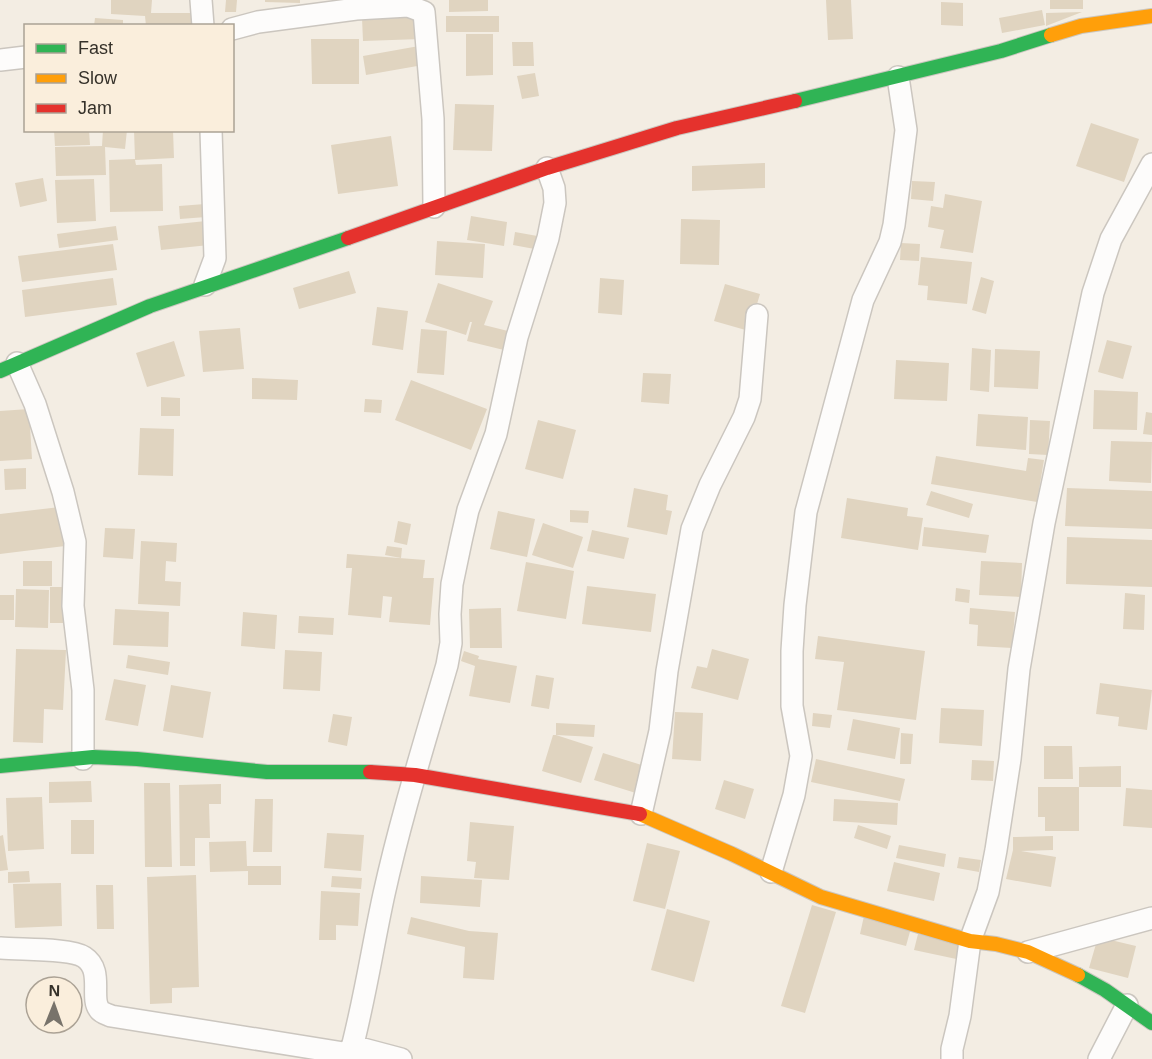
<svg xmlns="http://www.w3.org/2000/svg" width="1152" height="1059" font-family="Helvetica,sans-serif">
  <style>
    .building { fill: #e0d4c0 }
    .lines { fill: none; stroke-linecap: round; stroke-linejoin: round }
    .street-casing { stroke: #cbc6bf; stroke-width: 24 }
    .fast-casing { stroke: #cbc6bf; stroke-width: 16 }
    .slow-casing { stroke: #cbc6bf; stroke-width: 16 }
    .jam-casing { stroke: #cbc6bf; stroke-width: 16 }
    .street { stroke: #fdfcfb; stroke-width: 21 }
    .fast { stroke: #30b455; stroke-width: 14 }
    .slow { stroke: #ff9f0a; stroke-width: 14 }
    .jam { stroke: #e5322d; stroke-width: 14 }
  </style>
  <rect width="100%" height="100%" fill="#f3ede3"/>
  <path class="building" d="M111 0H152L151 13H193V26H146L145 16 111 14Z
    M226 0H237L236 12H225Z
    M265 0H300V3L265 2Z
    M449 0H488V11L449 12Z
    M826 0H851L853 39 828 40Z
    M1050 0H1083V9H1050Z
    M941 2 963 3V26L941 25Z
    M1042 10 1045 25 1002 33 999 18Z
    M1082 12 1046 26V13Z
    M446 16H499V32H446Z
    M420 17 421 39 363 41 362 18Z
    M95 18 123 20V26H94Z
    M466 34H493V75L466 76Z
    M311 39H359V84H312Z
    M512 42H533L534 66H513Z
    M419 46 423 65 366 75 363 56Z
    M535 73 539 96 522 99 517 76Z
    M455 104 494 105 492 151 453 150Z
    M1091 123 1139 139 1124 182 1076 166Z
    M54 130H89L90 145 55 146Z
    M103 130H127L125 149 105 147 106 175 56 176 55 147 102 146Z
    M134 130H173L174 158 135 160 136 165 162 164 163 211 110 212 109 160 135 159Z
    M391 136 398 186 338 194 331 145Z
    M765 163V188L692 191V166Z
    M43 178 47 201 20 207 15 183Z
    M94 179 96 221 57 223 55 180Z
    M912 181 935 182 933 201 911 199Z
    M945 194 982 201 973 253 940 248 944 230 928 227 931 206 943 208Z
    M205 204 206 217 180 219 179 206Z
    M471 216 507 222 504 246 467 240Z
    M681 219 720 220 719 265 680 264Z
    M206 221 209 245 161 250 158 226Z
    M116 226 118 240 59 248 57 234Z
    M515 232 543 237 540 250 513 245Z
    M437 241 485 244 483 278 435 275Z
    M901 243 920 244 919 261 900 260Z
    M113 244 117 270 22 282 18 256Z
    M921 257 972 262 967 304 927 300 928 286 918 285Z
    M349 271 356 293 299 309 293 288Z
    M981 277 994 281 986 314 972 310Z
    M113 278 117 305 25 317 22 290Z
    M600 278 624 280 622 315 598 313Z
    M438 283 493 301 484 325 512 332 508 351 467 341 472 322H470L466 335 425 322Z
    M725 284 760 294 749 331 714 321Z
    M377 307 408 311 403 350 372 345Z
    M240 328 244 369 203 372 199 331Z
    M421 329 447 331 444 375 417 373Z
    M1107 340 1132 346 1123 379 1098 372Z
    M174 341 185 376 147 387 136 353Z
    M972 348 991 350 989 392 970 390Z
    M995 349 1040 351 1038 389 994 387Z
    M896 360 949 363 947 401 894 399Z
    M643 373 671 374 669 404 641 402Z
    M252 378 298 380 297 400 252 399Z
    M411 380 487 409 471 450 395 420Z
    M1094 390 1138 392 1137 430 1093 429Z
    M161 397 180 398V416H161Z
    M365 399 382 400 381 413 364 412Z
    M29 409 32 459 0 461V411Z
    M1146 412 1152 413V435L1143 434Z
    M978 414 1028 417 1026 450 976 446Z
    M538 420 576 430 563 479 525 469Z
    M1030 420 1050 421 1048 455 1029 454Z
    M140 428 174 429 173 476 138 475Z
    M1111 441 1152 442 1151 483 1109 481Z
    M936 456 1026 471 1028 458 1044 460 1037 502 931 484Z
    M26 468V489L5 490 4 469Z
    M634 488 668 495 666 510 672 511 667 535 627 527Z
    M1067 488 1152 491V529L1065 526Z
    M931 491 973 504 969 518 926 505Z
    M847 498 908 508 907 516 923 518 918 550 841 538Z
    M60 507 65 546 0 554V514Z
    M570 510 589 511 588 523 570 522Z
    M498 511 535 519 527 557 490 549Z
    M398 521 411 524 407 545 394 542Z
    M543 523 583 537 573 568 532 555Z
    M924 527 989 535 986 553 922 546Z
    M105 528 135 529 133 559 103 557Z
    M592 530 629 538 624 559 587 551Z
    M1067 537 1152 540V587L1066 584Z
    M141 541 177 543 176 562 166 561 165 581 181 582 180 606 138 604Z
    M387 546 402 548 401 558 385 555Z
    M347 554 425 560 423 578H434L430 625 389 622 392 597 383 596 381 618 348 615 352 568H346Z
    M23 561H52V586H23Z
    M981 561 1022 563 1021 597 979 595Z
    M526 562 574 571 566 619 517 611Z
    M587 586 656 594 651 632 582 624Z
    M50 587H65V623H50Z
    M956 588 970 590 969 603 955 601Z
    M16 589 49 590 48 628 15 627Z
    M1125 593 1145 595 1144 630 1123 629Z
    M0 595H14V620H0Z
    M501 608 502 648H470L469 609Z
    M970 608 1015 612 1012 648 977 646 978 625 969 624Z
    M115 609 169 612 168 647 113 645Z
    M243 612 277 615 275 649 241 646Z
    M299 616 334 618 333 635 298 633Z
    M818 636 925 651 916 720 837 710 844 662 815 659Z
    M16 649 66 650 63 710 44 709 43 743 13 742Z
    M712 649 749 659 738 700 691 688 697 666 707 668Z
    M285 650 322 652 320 691 283 689Z
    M464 651 479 656 478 659 517 666 510 703 469 696 475 666 461 661Z
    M128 655 170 662 168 675 126 668Z
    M536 675 554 678 549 709 531 706Z
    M114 679 146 685 138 726 105 720Z
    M1100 683 1152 690 1147 730 1118 726 1119 717 1096 714Z
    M171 685 211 692 203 738 163 731Z
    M941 708 984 710 982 746 939 743Z
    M675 712 703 713 701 761 672 759Z
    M813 713 832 715 830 728 812 726Z
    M333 714 352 717 347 746 328 742Z
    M853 719 900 728 895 759 847 750Z
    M556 723 595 725 594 737 556 735 593 747 581 783 542 771 553 735H556Z
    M901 733 913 734 911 764H900Z
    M1044 746H1072L1073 779H1044Z
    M603 753 648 767 639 794 594 780Z
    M816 759 905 779 900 801 811 782Z
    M972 760 994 761 993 781 971 780Z
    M1121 766V787H1079V831H1045V817H1038V787H1079V767Z
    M724 780 754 789 745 819 715 809Z
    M91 781 92 802 49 803V782Z
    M144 783H170L172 867H145Z
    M221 784V804H209L210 838H195V866H180L179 785Z
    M1126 788 1152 790V828L1123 826Z
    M42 797 44 849 8 851 6 798Z
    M255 799H273L272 852H253Z
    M834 799 898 803 897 825 833 821Z
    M71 820H94V854H71Z
    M470 822 514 826 509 880 474 878 476 862 467 861Z
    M858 825 891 836 887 849 854 838Z
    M327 833 364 835 361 871 324 868Z
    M3 835 8 870 0 871V836Z
    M1053 836V850L1021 851 1056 857 1051 887 1006 879 1013 850V837Z
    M246 841 247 866H281V885H248V871L210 872 209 842Z
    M647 843 680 851 665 909 633 901Z
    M899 845 946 854 944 867 896 858Z
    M959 857 981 860 979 872 957 868Z
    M894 862 940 873 934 901 887 891Z
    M29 871 30 882 8 883V872Z
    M196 875 199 987 172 988V1003L150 1004 147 877Z
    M332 876 362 878 361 889 331 887Z
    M421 876 482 880 480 907 420 903Z
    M61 883 62 926 15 928 13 884Z
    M96 885H113L114 929H97Z
    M321 891 360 893 358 926 336 925V940H319Z
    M812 905 836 912 805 1013 781 1006Z
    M667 909 710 921 694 982 651 970Z
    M864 916 911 928 906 946 860 934Z
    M411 917 469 931 498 933 494 980 463 978 465 947 407 934Z
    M918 934 964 945 961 960 914 950Z
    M1098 937 1136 946 1128 978 1089 968Z"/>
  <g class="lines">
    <defs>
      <path id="street" d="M201 0 203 26
        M232 29 258 22 356 9 408 6 424 12 433 119 434 207
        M0 60 26 57
        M205 285 215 258 211 130
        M17 363 35 404 63 492 75 542 73 606 83 690V759
        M641 814 660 731 667 671 692 529 710 485 744 417 750 399 757 315
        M771 872 794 795 801 756 792 706V651L795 605 806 512 863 300 890 242 894 225 906 130 898 77
        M0 948C19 950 70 948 84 957 104 970 90 997 99 1009 101 1013 107 1014 111 1016L350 1054
        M1028 952 1152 918
        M352 1046 401 1059
        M349 1059C364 1005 372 949 384 894 401 817 425 741 447 665L451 643 450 614 452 584 461 541 468 510 496 434 517 337 548 238 555 203 554 188 547 168
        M952 1059V1049L960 1016 970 941 988 892 996 850 1010 759 1019 669 1044 523 1093 293 1111 239 1152 164
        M1099 1059 1127 1005"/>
      <path id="fast" d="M795 101 1001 51 1051 35
        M0 371 150 306 348 238
        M0 766 93 757 137 759 267 772H370
        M1078 975 1105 990 1152 1023"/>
      <path id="slow" d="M1051 35 1081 26 1152 16
        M640 814 732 854 821 897 970 941 996 944 1028 952 1078 975"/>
      <path id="jam" d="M348 238 547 168 677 128 795 101
        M370 772 415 775 640 814"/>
    </defs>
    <use href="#street" class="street-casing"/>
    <use href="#fast" class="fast-casing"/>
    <use href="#slow" class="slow-casing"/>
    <use href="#jam" class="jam-casing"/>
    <use href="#street" class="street"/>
    <use href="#fast" class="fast"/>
    <use href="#slow" class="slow"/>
    <use href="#jam" class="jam"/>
  </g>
  <rect x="24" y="24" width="210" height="108" fill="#faeedc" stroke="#aba295" stroke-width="1.5"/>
  <rect x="36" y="44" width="30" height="9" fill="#30b455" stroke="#aba295" stroke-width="1.5"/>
  <text x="78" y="54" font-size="18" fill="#35312a">Fast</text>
  <rect x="36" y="74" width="30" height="9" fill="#ff9f0a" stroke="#aba295" stroke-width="1.5"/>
  <text x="78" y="84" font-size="18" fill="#35312a">Slow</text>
  <rect x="36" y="104" width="30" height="9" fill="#e5322d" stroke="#aba295" stroke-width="1.5"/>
  <text x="78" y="114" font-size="18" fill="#35312a">Jam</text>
  <g transform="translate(54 1005) rotate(1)"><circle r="28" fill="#faeedc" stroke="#aba295" stroke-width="1.5"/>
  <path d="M0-4.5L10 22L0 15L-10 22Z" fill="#78736b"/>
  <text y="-9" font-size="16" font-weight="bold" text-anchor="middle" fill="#35312a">N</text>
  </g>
</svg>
